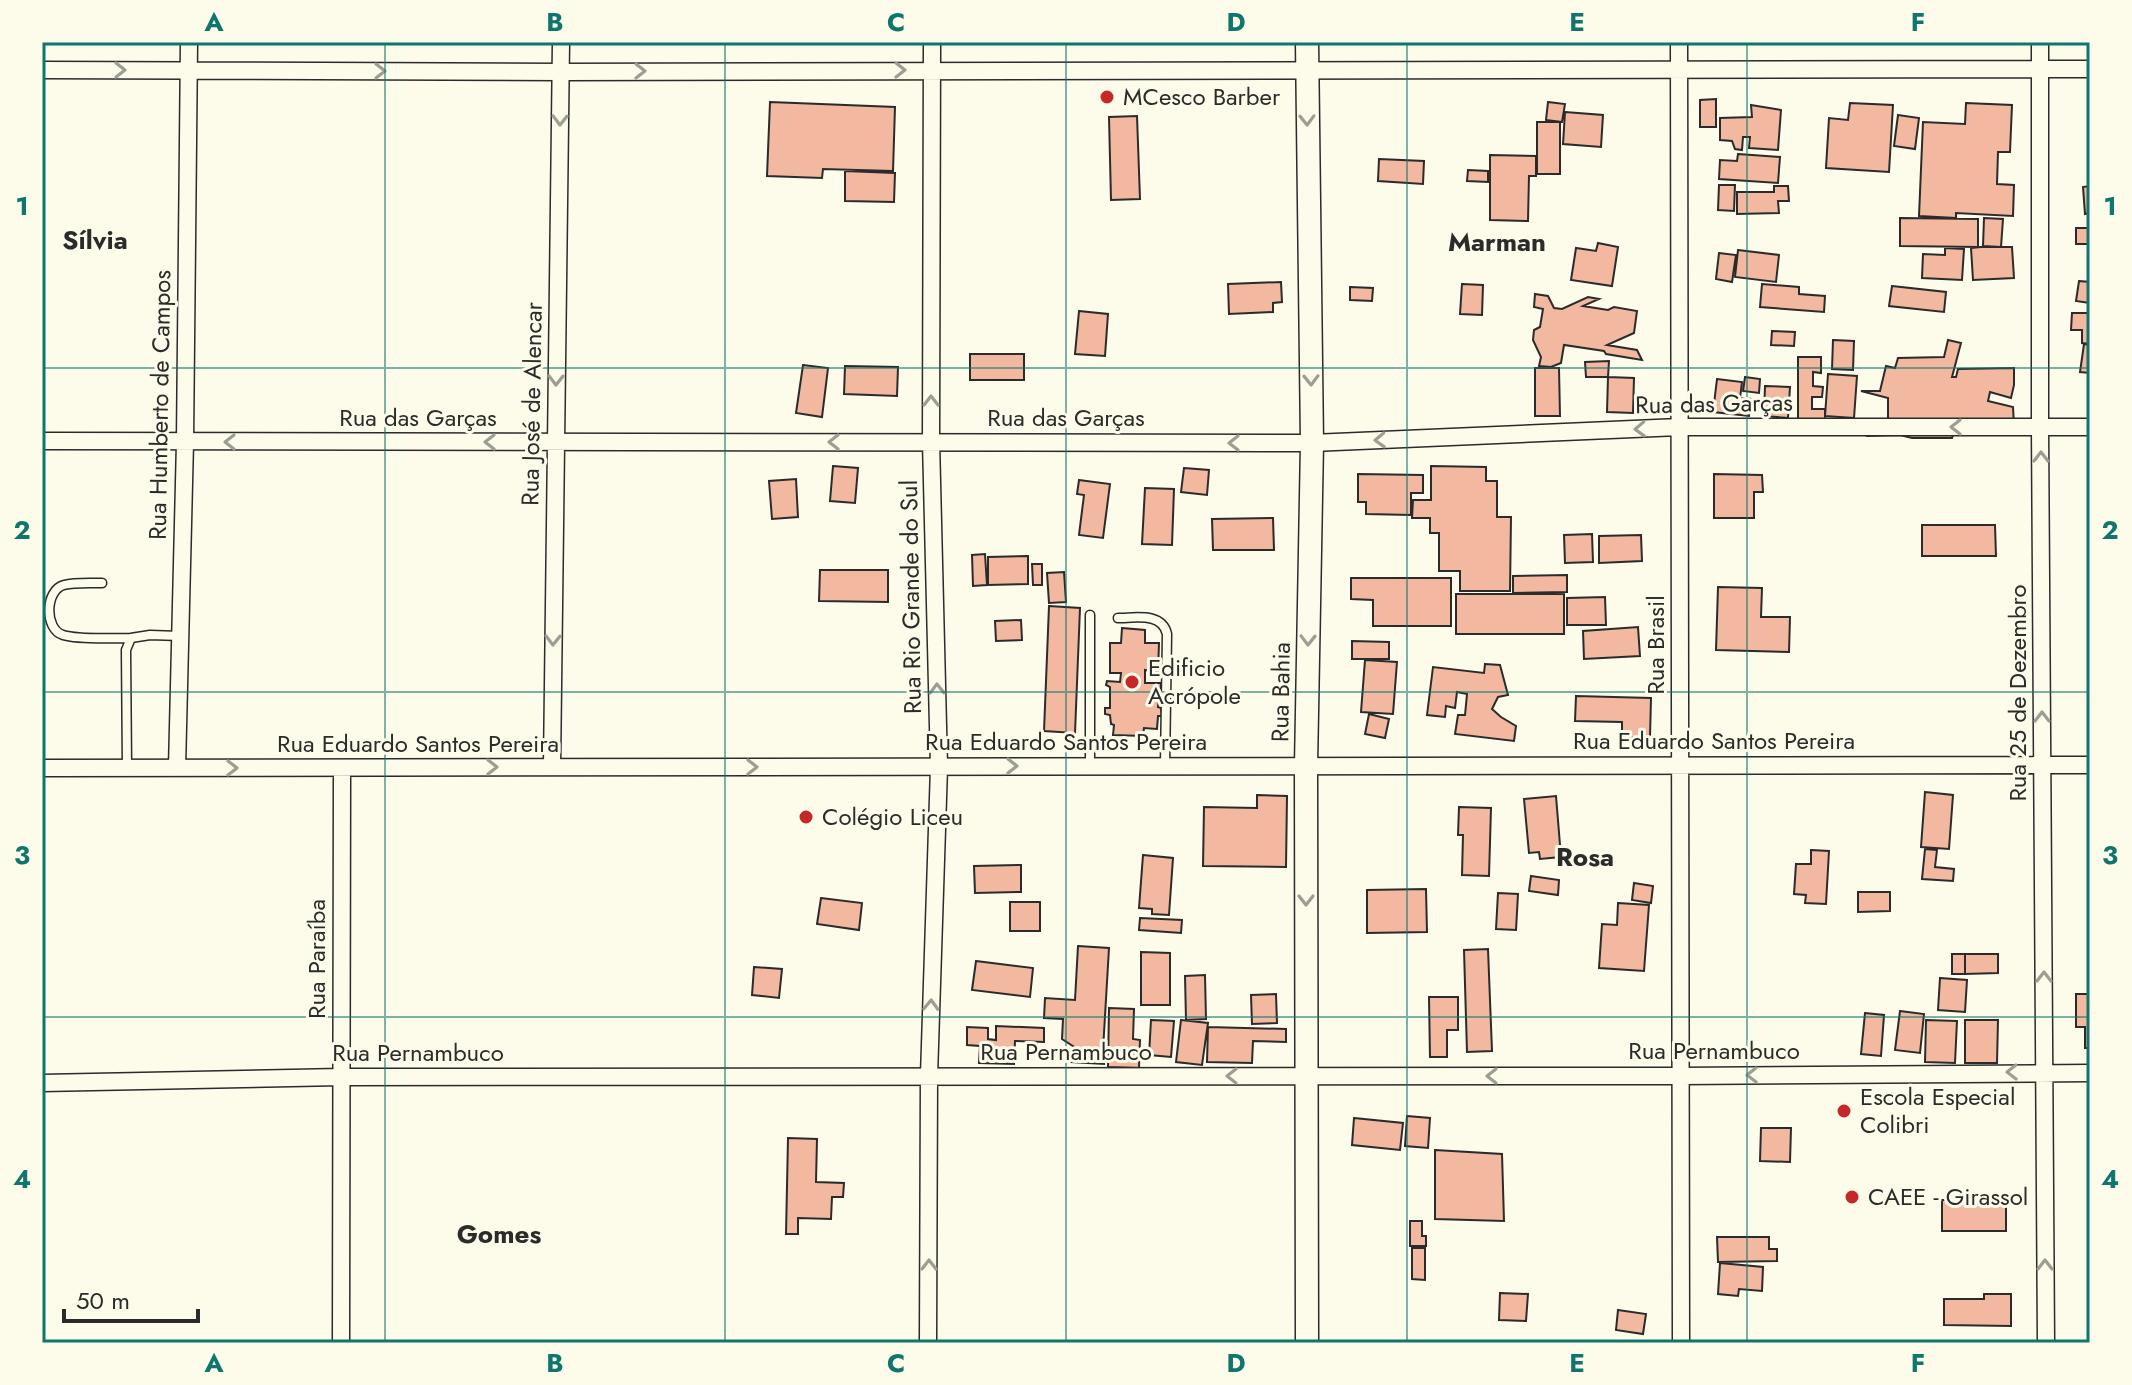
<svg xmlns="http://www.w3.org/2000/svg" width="2132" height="1385" font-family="Jost,sans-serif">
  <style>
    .building { fill: #f2b8a0; stroke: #2b2b2b; stroke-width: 2 }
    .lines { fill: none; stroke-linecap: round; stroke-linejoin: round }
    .service-casing { stroke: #2b2b2b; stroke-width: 11 }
    .minor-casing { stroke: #2b2b2b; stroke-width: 19 }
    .secondary-casing { stroke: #2b2b2b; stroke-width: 25 }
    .service { stroke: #fdfbea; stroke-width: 8 }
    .minor { stroke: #fdfbea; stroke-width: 16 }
    .secondary { stroke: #fdfbea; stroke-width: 22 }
    .oneway { stroke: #9e9d94 }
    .grid { fill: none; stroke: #0f766e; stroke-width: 2; stroke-opacity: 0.55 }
    .poi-dot { fill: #c62828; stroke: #fdfbea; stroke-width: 3 }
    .labels { text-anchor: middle; stroke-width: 6; stroke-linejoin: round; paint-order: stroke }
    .poi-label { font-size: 24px; fill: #2b2b2b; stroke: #fdfbea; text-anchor: start }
    .street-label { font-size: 24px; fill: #2b2b2b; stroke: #fdfbea }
    .neighbourhood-label { font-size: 26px; font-weight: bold; fill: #2b2b2b; stroke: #fdfbea }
    .neatline { fill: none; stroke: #0f766e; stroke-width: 3 }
    .grid-label { font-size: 26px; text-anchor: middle; font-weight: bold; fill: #0f766e }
  </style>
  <rect width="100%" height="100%" fill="#fdfbea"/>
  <path class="building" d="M1716 99V127H1700V100Z
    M770 102 895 107 893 171 823 169 822 178 767 176Z
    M1548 102 1565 104 1562 122 1546 120Z
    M1850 103 1893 105 1889 172 1826 168 1829 118 1848 120Z
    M1966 103 2012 105 2010 152H1998L1997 184 2014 185 2013 216 1956 213V218L1919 216 1923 122 1965 124Z
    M1751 105 1781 110 1778 150 1749 148 1750 137H1743L1742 150 1735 149 1732 141 1720 140V118L1752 117Z
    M1565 112 1603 115 1601 147 1563 144Z
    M1898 115 1919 118 1915 149 1894 146Z
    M1137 116 1140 199 1111 200 1109 117Z
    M1537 122H1560V174H1537Z
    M1738 154 1780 157 1778 183 1719 179 1720 160 1737 161Z
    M1490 155 1536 156V176H1529L1528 221 1490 220Z
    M1379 159 1424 161 1423 184 1378 181Z
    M1468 170 1488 171V182L1467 181Z
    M845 171 895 173 894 202 845 201Z
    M1719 185H1735L1734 211 1718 210Z
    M1774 186H1788L1789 201H1778L1779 213 1737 214V192H1774Z
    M2090 186V213L2085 214 2083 187Z
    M1900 218 1978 219V247L1900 246Z
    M1984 218 2003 219 2001 247 1983 246Z
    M2076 228H2090V244H2076Z
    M1598 243 1618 247 1612 286 1571 280 1576 248 1596 251Z
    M1981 247H2012L2014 278 1973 280 1971 248Z
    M1945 248 1964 249 1962 280 1922 278 1923 254 1945 255Z
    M1738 250 1779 255 1776 282 1735 277Z
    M1719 253 1736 255 1732 282 1716 279Z
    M2079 281 2090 282V303L2076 301Z
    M1281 282 1282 302 1273 303V312L1229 314 1228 284Z
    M1462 284 1483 285 1482 315 1460 314Z
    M1762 284 1799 287V294L1825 296 1824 312 1760 307Z
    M1892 286 1946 292 1944 312 1889 306Z
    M1350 287 1373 288 1372 301 1350 300Z
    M1535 294 1548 296 1554 308 1562 309 1588 297 1599 299 1583 306 1608 310 1614 307 1637 311 1634 333 1607 345 1637 350 1642 360 1606 354 1604 351 1564 345 1561 363 1551 367 1539 366 1541 357 1533 340 1534 330 1540 327 1543 309 1534 307Z
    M1079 311 1108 314 1105 356 1075 354Z
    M2072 313H2090V344L2082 343V330H2071Z
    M1772 331 1795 332 1794 346 1771 345Z
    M1833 340 1854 341 1853 370 1832 369Z
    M1948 340 1961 343 1952 377H1956L1958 369 2014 368V385L2011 398 1990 392 1988 401 2013 407 2014 425 1955 428 1952 438H1912L1900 435 1867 436V420H1888V398L1861 391H1880L1886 366 1895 368 1898 358 1944 357Z
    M2084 344 2090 345V373L2080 372Z
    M970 354H1024V380H970Z
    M1798 357H1821V373L1813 372V386L1823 387 1822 397H1812V409H1825V425H1798Z
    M1609 361 1608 377H1586L1585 362Z
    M803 365 828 368 822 417 796 413Z
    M845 366 898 367 897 396 844 394Z
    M1535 368H1559L1560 416H1535Z
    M1828 374 1857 376 1854 418 1825 416Z
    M1608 377 1634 378 1633 413 1607 412Z
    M1745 377 1760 379 1759 393 1743 391Z
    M1717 379 1742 382 1740 398 1751 399 1749 416 1713 412Z
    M1765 386 1790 387 1788 418 1764 416Z
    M833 466 858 468 855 503 830 501Z
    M1431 466 1486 467V481H1497V517H1511L1510 591H1460V571H1439V533H1430V518H1412L1413 500H1431Z
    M1184 468 1209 470 1207 495 1181 492Z
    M1358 474 1423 475V493H1411V515L1366 514V502H1358Z
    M1714 474 1762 475 1763 492H1754V518H1714Z
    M796 479 798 517 772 519 769 481Z
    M1079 480 1110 484 1103 538 1079 535 1084 495 1077 494Z
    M1145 488 1174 489 1172 545 1142 544Z
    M1273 518 1274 550H1213L1212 519Z
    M1922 525H1995L1996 556H1922Z
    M1592 534 1593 562 1565 563 1564 535Z
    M1641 535 1642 561 1599 563V536Z
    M985 554 987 585 973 586 972 555Z
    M1028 556V584L988 585V557Z
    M1032 564H1042V585H1033Z
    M820 570H888V602L819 601Z
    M1064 572 1066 602 1049 603 1047 573Z
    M1567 575V592L1513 593V576Z
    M1351 578H1451V626H1373V600L1351 599Z
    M1718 587 1762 588 1761 617H1790L1789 652 1716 650Z
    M1456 594H1564V634H1456Z
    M1605 597 1606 625H1567V598Z
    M1049 606 1080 608 1075 733 1044 731Z
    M1021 620 1022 640 996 641 995 621Z
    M1638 627 1640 656 1584 659 1583 631Z
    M1122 628 1145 630V643H1159L1158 672 1145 670V683H1161L1158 707 1161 708 1162 716H1158L1157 729 1144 728 1143 736 1113 735 1114 725 1111 724 1110 715 1105 714V708H1110V687L1106 685 1107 681 1120 682 1121 673H1110V643H1121Z
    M1352 641 1389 642V659H1352Z
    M1365 660 1397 662 1393 714 1361 712Z
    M1485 664 1500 665 1508 695 1498 697 1492 709 1501 717 1516 726 1514 741 1455 734 1458 715H1465L1467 694 1457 692 1455 708 1446 706 1445 717 1427 715 1433 667 1484 673Z
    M1576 696 1651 698 1650 737H1622V722L1575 721Z
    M1369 714 1389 719 1385 738 1365 734Z
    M1925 792 1953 795 1949 849 1921 847Z
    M1257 795 1287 796 1286 867 1203 866 1204 807 1257 808Z
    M1556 796 1561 857 1540 859 1539 852 1529 853 1524 799Z
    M1459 807 1491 808 1489 876 1462 875 1463 835H1458Z
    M1925 849 1937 850 1935 867 1954 869 1953 881 1922 879Z
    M1811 850 1829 851 1826 904 1805 903 1806 895 1794 894 1796 864H1811Z
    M1143 855 1173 858 1169 915 1152 914V909L1139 908Z
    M1021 865V892L975 893 974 866Z
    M1531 876 1559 880 1558 895 1529 891Z
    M1634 883 1653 886 1651 903 1632 900Z
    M1426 889 1427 932 1367 933V890Z
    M1858 892H1890V911L1858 912Z
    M1498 893 1518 894 1516 930 1496 929Z
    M821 898 862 903 859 930 817 924Z
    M1010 902H1040V931H1010Z
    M1618 903 1649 905 1644 971 1599 968 1602 924 1617 925Z
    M1140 918 1182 920 1181 933 1139 930Z
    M1078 946 1109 948 1103 1050 1076 1048 1062 1039 1063 1019 1044 1018 1045 998 1075 1000Z
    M1488 949 1492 1051 1467 1052 1464 950Z
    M1141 952 1170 953V1005H1141Z
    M1952 954H1965V974H1952Z
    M1965 954H1998V973L1965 974Z
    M976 961 1033 968 1030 997 972 990Z
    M754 967 782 969 779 998 752 995Z
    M1205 975 1206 1019 1186 1020 1185 976Z
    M1940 978 1967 980 1965 1012 1938 1010Z
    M1276 994 1277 1023 1252 1024 1251 995Z
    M2076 994H2090V1048H2085V1027H2076Z
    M1429 997H1458V1030H1447V1057H1430Z
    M1109 1008 1134 1009 1133 1039 1140 1040 1139 1068 1108 1067Z
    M1900 1011 1924 1014 1920 1053 1895 1050Z
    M1865 1013 1884 1015 1881 1056 1861 1054Z
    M1151 1020 1174 1021 1171 1057 1149 1055Z
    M1181 1020 1208 1023 1202 1065 1176 1062Z
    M1926 1020 1957 1021 1955 1063 1925 1062Z
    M1965 1020H1998L1997 1063H1965Z
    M996 1026 1044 1028V1042L1015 1041 1014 1064 979 1063 980 1046 967 1045V1027L988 1028V1039L996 1040Z
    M1208 1027 1286 1029V1042L1253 1041 1252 1063 1207 1062Z
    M1069 1051 1104 1054V1064L1071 1062Z
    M1407 1116 1430 1118 1428 1148 1405 1146Z
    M1354 1118 1403 1123 1400 1150 1352 1145Z
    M1761 1128H1791L1790 1162 1760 1161Z
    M788 1138 817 1139 816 1182 844 1183 843 1197H832L831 1219 798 1218V1234H786Z
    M1435 1150 1502 1154 1504 1221 1435 1219Z
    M1972 1198H2006V1231H1942V1200H1973Z
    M1410 1221H1422V1236H1426V1246H1410Z
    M1717 1237H1769V1249H1777V1261L1718 1262Z
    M1412 1248H1425V1280L1412 1279Z
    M1720 1263 1763 1267 1762 1291 1739 1289 1738 1296 1718 1294Z
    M1500 1293 1528 1294 1526 1321 1499 1320Z
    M1984 1294H2011V1326L1944 1325V1299H1984Z
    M1618 1310 1646 1314 1643 1334 1616 1330Z"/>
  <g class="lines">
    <defs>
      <path id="service" d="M102 583C90 583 75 582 64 585 45 590 44 629 63 635 79 640 113 638 131 638
        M1118 618C1135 618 1162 612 1167 634L1165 766
        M1090 766V615
        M127 768 126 650 131 638 150 635 180 636"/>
      <path id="minor" d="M1679 42 1681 1343
        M2040 42V427L2046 1343
        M42 70 561 72 2090 69
        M42 441 1312 443 1679 427H2090
        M552 767 561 42
        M42 768 2090 765
        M177 768 185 442 189 42
        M42 1083 341 1077 1680 1076 2090 1073
        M341 1343 342 768
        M928 1343 929 1076 939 767 931 441 932 42"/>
      <path id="secondary" d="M1307 42 1312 443 1306 766 1307 1343"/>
    </defs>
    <use href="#service" class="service-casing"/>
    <use href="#minor" class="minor-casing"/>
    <use href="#secondary" class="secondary-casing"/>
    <use href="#service" class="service"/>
    <use href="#minor" class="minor"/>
    <use href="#secondary" class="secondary"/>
  </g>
  <defs><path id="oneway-chevron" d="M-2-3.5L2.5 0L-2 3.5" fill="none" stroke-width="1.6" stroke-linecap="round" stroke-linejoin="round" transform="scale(2)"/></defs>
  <g class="oneway">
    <use href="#oneway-chevron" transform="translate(120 70)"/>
    <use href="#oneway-chevron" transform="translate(900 70)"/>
    <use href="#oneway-chevron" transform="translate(380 71)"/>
    <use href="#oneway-chevron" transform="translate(640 71)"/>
    <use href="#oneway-chevron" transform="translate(560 120) rotate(91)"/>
    <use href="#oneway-chevron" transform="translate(1307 120) rotate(89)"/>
    <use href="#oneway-chevron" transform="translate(556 380) rotate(91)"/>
    <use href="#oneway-chevron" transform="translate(1311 380) rotate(89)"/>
    <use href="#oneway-chevron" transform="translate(931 401) rotate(-90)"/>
    <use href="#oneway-chevron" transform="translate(1956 427) rotate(-180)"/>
    <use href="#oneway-chevron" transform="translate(1640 429) rotate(178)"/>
    <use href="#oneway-chevron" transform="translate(1380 440) rotate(178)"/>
    <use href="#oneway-chevron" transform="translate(230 442) rotate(180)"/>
    <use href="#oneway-chevron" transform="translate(490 442) rotate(180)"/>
    <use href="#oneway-chevron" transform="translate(834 442) rotate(180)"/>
    <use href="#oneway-chevron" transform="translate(1234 443) rotate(-180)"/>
    <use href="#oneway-chevron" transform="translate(2041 457) rotate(-90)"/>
    <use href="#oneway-chevron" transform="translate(553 640) rotate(91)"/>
    <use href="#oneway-chevron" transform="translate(1308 640) rotate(91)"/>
    <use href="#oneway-chevron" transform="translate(937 689) rotate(-91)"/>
    <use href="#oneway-chevron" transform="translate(2042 717) rotate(-90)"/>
    <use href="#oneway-chevron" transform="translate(1012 766)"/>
    <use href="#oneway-chevron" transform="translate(492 767)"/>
    <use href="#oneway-chevron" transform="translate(752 767)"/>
    <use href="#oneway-chevron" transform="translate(232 768)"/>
    <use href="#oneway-chevron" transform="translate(1306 900) rotate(90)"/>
    <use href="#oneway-chevron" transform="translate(2044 977) rotate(-90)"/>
    <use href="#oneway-chevron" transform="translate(931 1005) rotate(-88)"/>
    <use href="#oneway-chevron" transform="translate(2012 1072) rotate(179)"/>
    <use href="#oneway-chevron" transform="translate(1752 1075) rotate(179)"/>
    <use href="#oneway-chevron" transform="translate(1232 1076) rotate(180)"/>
    <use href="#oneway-chevron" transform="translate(1492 1076) rotate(180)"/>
    <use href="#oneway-chevron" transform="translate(929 1265) rotate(-90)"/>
    <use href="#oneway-chevron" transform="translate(2045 1265) rotate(-90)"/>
  </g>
  <path class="grid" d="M385 42V1343M725 42V1343M1066 42V1343M1407 42V1343M1747 42V1343M42 368H2090M42 692H2090M42 1017H2090"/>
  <g class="poi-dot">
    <circle cx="1107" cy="97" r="8"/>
    <circle cx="1132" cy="682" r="8"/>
    <circle cx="806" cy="817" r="8"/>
    <circle cx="1844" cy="1111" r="8"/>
    <circle cx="1852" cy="1197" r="8"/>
  </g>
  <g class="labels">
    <g class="poi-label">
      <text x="1123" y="105">MCesco Barber</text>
      <text x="1148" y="676">Edificio<tspan x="1148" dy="28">Acrópole</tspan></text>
      <text x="822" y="825">Colégio Liceu</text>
      <text x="1860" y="1105">Escola Especial<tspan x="1860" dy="28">Colibri</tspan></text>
      <text x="1868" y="1205">CAEE - Girassol</text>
    </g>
    <g class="street-label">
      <text transform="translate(532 404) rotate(-89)" y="8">Rua José de Alencar</text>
      <text transform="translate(1714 404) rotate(-1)" y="8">Rua das Garças</text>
      <text transform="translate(160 405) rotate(-89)" y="8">Rua Humberto de Campos</text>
      <text x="418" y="426">Rua das Garças</text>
      <text x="1066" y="426">Rua das Garças</text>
      <text transform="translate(911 597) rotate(-91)" y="8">Rua Rio Grande do Sul</text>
      <text transform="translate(1656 645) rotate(-90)" y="8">Rua Brasil</text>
      <text transform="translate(1281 692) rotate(-89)" y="8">Rua Bahia</text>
      <text transform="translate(2018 693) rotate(-90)" y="8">Rua 25 de Dezembro</text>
      <text x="1714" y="749">Rua Eduardo Santos Pereira</text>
      <text x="1066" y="750">Rua Eduardo Santos Pereira</text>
      <text x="418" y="752">Rua Eduardo Santos Pereira</text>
      <text transform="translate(317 959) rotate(-90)" y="8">Rua Paraíba</text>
      <text x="1714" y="1059">Rua Pernambuco</text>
      <text x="1066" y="1060">Rua Pernambuco</text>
      <text x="418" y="1061">Rua Pernambuco</text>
    </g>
    <g class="neighbourhood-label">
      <text x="95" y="249">Sílvia</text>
      <text x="1497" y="251">Marman</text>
      <text x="1585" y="866">Rosa</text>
      <text x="499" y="1243">Gomes</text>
    </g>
  </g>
  <rect width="2132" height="1385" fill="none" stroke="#fdfbea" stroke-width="88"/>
  <path d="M64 1309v12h134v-12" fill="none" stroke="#2b2b2b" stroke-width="4"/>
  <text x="76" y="1309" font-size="24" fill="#2b2b2b" stroke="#fdfbea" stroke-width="6" paint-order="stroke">50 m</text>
  <rect x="44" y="44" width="2044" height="1297" class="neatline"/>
  <g class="grid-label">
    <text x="214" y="31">A</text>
    <text x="555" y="31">B</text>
    <text x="896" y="31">C</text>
    <text x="1236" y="31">D</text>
    <text x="1577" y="31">E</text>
    <text x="1918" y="31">F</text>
    <text x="22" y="215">1</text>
    <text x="2110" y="215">1</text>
    <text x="22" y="539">2</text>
    <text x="2110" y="539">2</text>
    <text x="22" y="864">3</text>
    <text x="2110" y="864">3</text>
    <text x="22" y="1188">4</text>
    <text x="2110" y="1188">4</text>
    <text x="214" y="1372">A</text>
    <text x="555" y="1372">B</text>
    <text x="896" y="1372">C</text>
    <text x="1236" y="1372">D</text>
    <text x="1577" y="1372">E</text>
    <text x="1918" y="1372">F</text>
  </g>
</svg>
